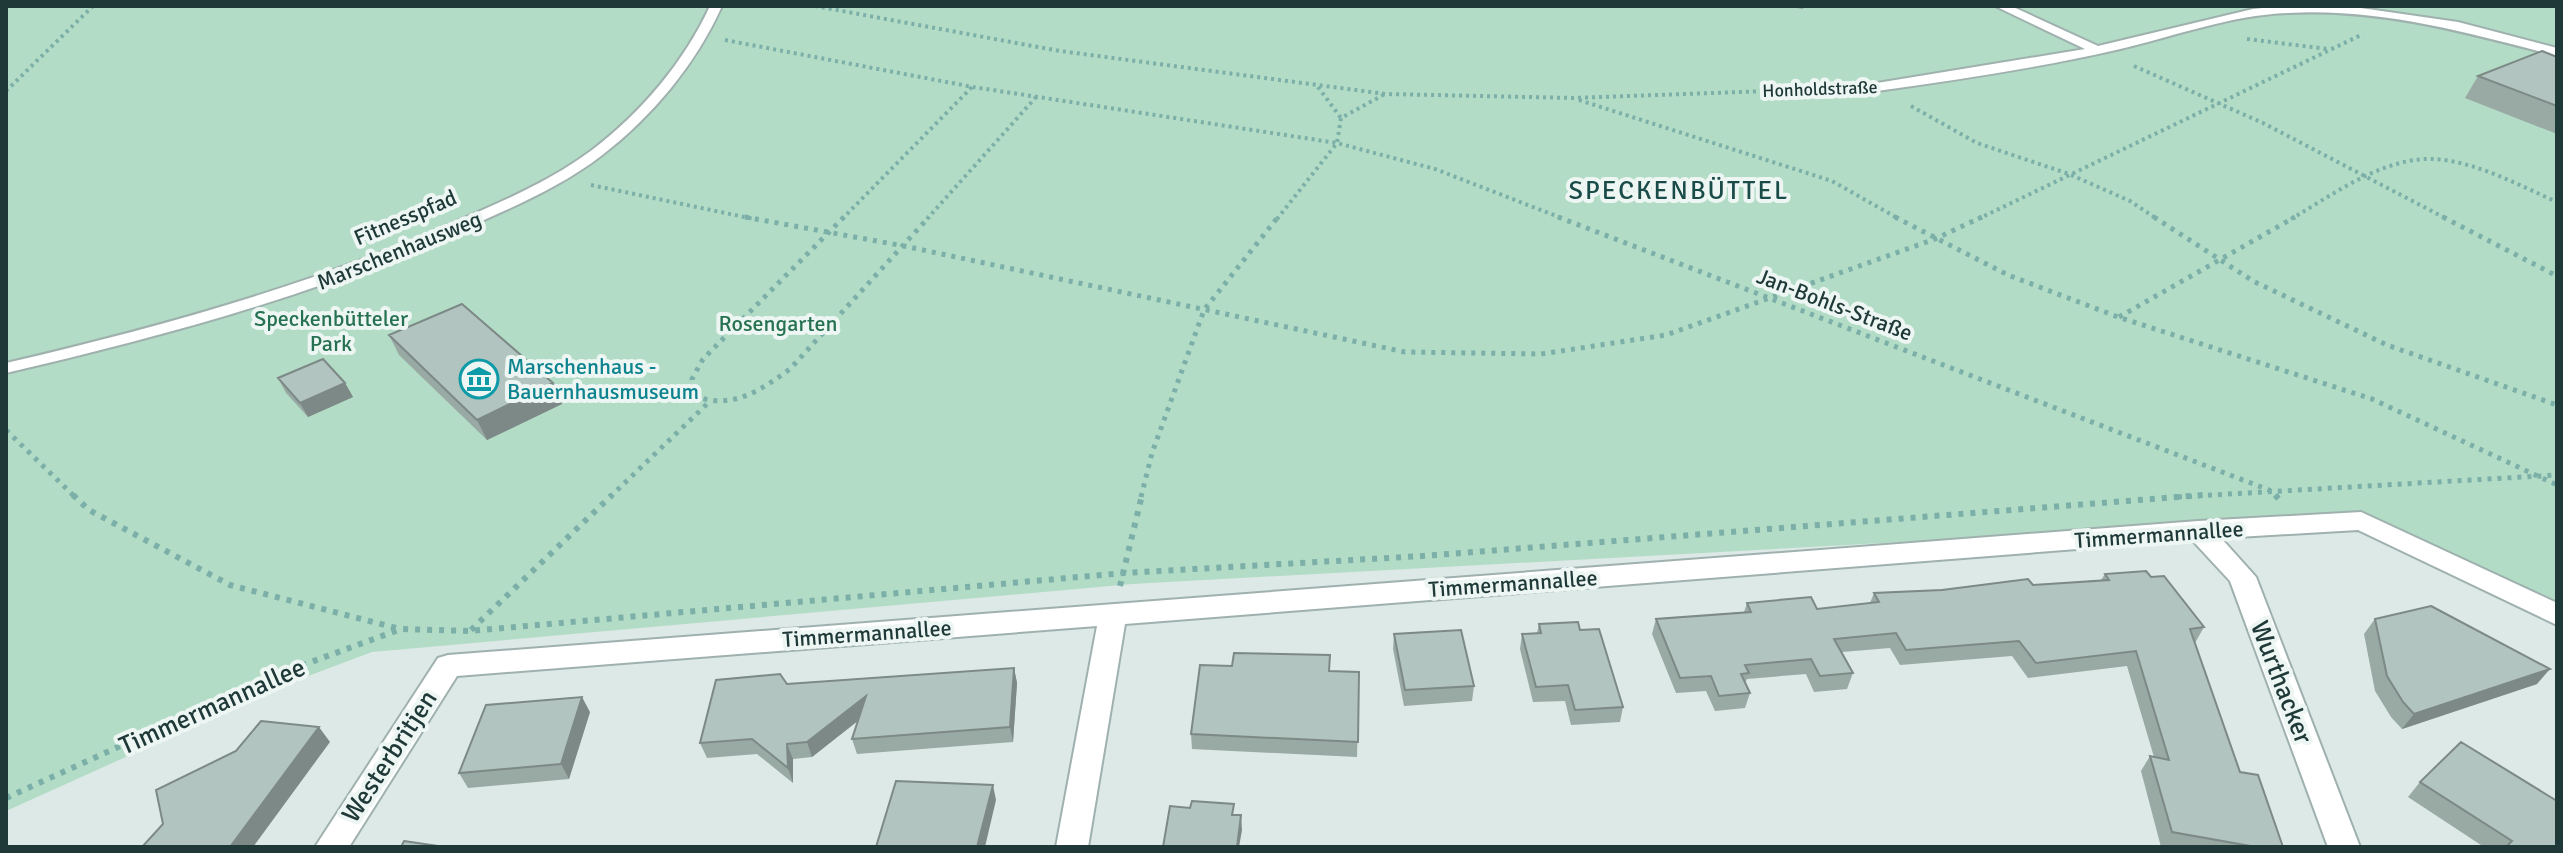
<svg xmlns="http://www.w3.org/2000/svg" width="2563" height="853" font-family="Signika,sans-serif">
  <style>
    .green { fill: #b3dcc6 }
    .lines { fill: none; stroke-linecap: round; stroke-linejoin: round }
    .lane-casing { stroke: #9fb1ae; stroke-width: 4 }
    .street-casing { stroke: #9fb1ae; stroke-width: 4 }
    .path-far2 { stroke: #7bafa8; stroke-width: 4; stroke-dasharray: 3 4; stroke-linecap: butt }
    .path-far1 { stroke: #7bafa8; stroke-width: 5; stroke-dasharray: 4 6; stroke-linecap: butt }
    .path { stroke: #7bafa8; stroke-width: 6; stroke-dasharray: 5 7; stroke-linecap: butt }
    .lane { fill: #fff; fill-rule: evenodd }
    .street { fill: #fff; fill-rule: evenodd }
    .wall { fill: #99a9a4 }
    .shaded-wall { fill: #7d8986 }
    .building { fill: #b2c4bf; stroke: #7d8986; stroke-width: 2 }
    .labels { text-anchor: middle; stroke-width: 8; stroke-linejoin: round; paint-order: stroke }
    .far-street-label { font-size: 18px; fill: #1e3937; stroke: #edf6f3 }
    .street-label { font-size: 22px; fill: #1e3937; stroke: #edf6f3 }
    .park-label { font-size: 22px; fill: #267151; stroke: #edf6f3 }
    .culture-label { font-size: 22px; fill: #0d838f; stroke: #edf6f3; text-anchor: start }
    .quarter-label { font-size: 26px; letter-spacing: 2px; fill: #194b48; stroke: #edf6f3 }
    .near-street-label { font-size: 26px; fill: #1e3937; stroke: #edf6f3 }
  </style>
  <rect width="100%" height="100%" fill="#dce9e6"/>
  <path class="green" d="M6 6H2557V611L2361 517 1132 584 372 652 292 682 6 811Z"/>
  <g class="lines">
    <defs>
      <path id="lane" d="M710 6H722C696 64 652 117 601 156 558 189 506 210 457 232 312 296 160 337 6 373V363C156 328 304 287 446 226 496 204 548 183 592 150 641 113 684 62 710 6Z
        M1995 6H2011L2098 46 2253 9 2281 6H2347L2458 22 2557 48V56C2468 33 2381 8 2288 13 2230 15 2173 37 2116 50 2037 68 1957 80 1877 91L1871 87 1877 83 2085 49Z"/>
      <path id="street" d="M2361 512 2557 603V625L2358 530 2221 538 2256 577 2360 847H2328L2230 581 2192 540 1125 624 1088 847H1056L1097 626 457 676 349 847H315L438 658 448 655 2198 521Z"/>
    </defs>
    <use href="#lane" class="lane-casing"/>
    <use href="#street" class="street-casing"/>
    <path class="path-far2" d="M815 6 1060 51 1386 94 1574 98 1854 88
      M2247 39 2328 49
      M725 40 973 87 1337 143 1435 169 1564 219
      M2134 66 2263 123 2447 219
      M1318 87 1341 118
      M6 91 93 6
      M1579 100 1832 181 1899 219
      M1911 106 1977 143 2069 174 2130 201 2157 219
      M591 185 754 219
      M842 219 972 87
      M927 219 1037 96
      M1277 219 1337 143 1341 118 1385 94
      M1978 219 2363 34
      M2291 219C2329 197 2371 166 2415 160 2461 153 2516 184 2557 202"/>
    <path class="path-far1" d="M745 217 904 246 1405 352 1541 354 1666 335 1935 239 1982 217
      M844 217 703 359 692 379 693 395C730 411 760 391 790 369L929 217
      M1558 217 2269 490 2277 497
      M1895 217 2008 275 2118 317 2372 399 2557 485
      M2154 217 2253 281 2387 345 2557 405
      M2443 217 2557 276
      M2119 317 2295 217
      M6 430 75 497
      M610 497 707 404
      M1141 497 1152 453 1204 310 1278 217
      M2178 497 2557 475"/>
    <path class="path" d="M73 495 89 510 230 585 400 629
      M2275 495 2279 499
      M1120 586 1142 495
      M471 630 612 495
      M6 798 281 673 401 629 470 631 1124 573 1423 556 2203 495"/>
    <use href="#lane" class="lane"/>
    <use href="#street" class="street"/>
  </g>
  <path class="wall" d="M1782 6H1804L1803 9Z
    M2557 57V134L2465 98 2478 76Z
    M389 335 553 383 562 404 487 440 399 355Z
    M278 378 345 383 353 397 308 417 286 393Z
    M2105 574 2151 577 2204 627 2195 643 2240 772 2283 847H2161L2141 771 2150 756 2154 757 2127 666 2028 678 2012 656 1900 665 1890 648 1842 652 1853 673 1847 689 1814 692 1806 674 1747 679 1745 683 1750 693 1745 708 1715 711 1706 691 1676 693 1652 634 1656 619 1744 612 1747 603 1817 609 1870 603 1874 593 2033 585 2101 580Z
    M2375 619 2537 684 2402 729 2391 717 2375 691 2364 634Z
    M1539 624 1580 630 1623 707 1620 722 1571 725 1565 701 1533 702 1520 649 1522 634 1537 633Z
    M1394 634 1474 686 1472 701 1404 706 1393 649Z
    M1014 668 1017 683 1013 742 857 754 852 739 858 721 812 757 793 759V783L757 754 707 758 700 743 787 684Z
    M1330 671 1359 672 1357 757 1192 749 1191 734Z
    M590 712 569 779 468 788 459 773Z
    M2420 782 2557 847H2484L2408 797Z"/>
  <path class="shaded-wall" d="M345 383 353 397 308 417 300 403Z
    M553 383 562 404 487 440 477 420Z
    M1014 668 1017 683 1013 742 1010 727Z
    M2550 669 2537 684 2402 729 2414 714Z
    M866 696 870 711 812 757 807 742Z
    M582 697 590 712 569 779 561 764Z
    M319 727 330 742 253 847H230Z
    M787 744 793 759V783L788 768Z
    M993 785 996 800 985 847H977Z
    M1241 815 1242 830 1239 847H1237Z"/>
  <path class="building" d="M2542 51 2557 57V106L2478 76Z
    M462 304 553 383 477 420 389 335Z
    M323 359 345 383 300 403 278 378Z
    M2146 571 2151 577 2164 576 2204 627 2190 629 2240 772 2258 775 2283 847H2256L2172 832 2150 756 2169 760 2136 651 2036 663 2019 641 1906 650 1896 633 1834 639 1853 673 1820 676 1811 659 1745 665 1749 673 1741 674 1750 693 1719 696 1711 676 1680 678 1656 619 1751 612 1747 603 1811 597 1817 609 1879 602 1874 593 1942 590 2028 579 2033 585 2109 580 2105 574Z
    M2431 606 2550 669 2414 714 2403 702 2387 676 2375 619Z
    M1578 622 1580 630 1599 629 1623 707 1575 710 1568 685 1536 687 1522 634 1541 633 1539 624Z
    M1461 630 1474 686 1405 690 1394 634Z
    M1234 653 1330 655 1329 671 1359 672 1358 742 1191 734 1200 665 1232 666Z
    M1014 668 1010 727 852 739 866 696 807 742 787 744 788 768 752 739 700 743 716 680 780 674 787 684Z
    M582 697 561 764 459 773 486 705Z
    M261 721 319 727 230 847H142L163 824 156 790 236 751Z
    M2461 742 2557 801V847H2506L2512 841 2420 782Z
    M896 781 993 785 977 847H876Z
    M1192 801 1234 804 1232 815H1241L1237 847H1163L1170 806 1190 808Z
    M404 841 445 847H401Z"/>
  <defs>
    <symbol id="museum-ring" viewBox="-11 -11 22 22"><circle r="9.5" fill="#edf6f3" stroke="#0f9aa8" stroke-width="1.5"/><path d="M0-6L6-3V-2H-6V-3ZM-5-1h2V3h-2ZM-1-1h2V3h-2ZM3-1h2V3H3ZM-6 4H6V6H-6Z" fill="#0f9aa8"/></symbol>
  </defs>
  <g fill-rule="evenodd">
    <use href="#museum-ring" x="457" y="357" width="44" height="44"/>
  </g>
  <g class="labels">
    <g class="far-street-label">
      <text transform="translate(1820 89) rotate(-2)" y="6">Honholdstraße</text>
    </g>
    <g class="street-label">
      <text transform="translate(405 217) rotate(-23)" y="8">Fitnesspfad</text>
      <text transform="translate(399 250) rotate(-22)" y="8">Marschenhausweg</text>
      <text transform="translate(1835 304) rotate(21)" y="8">Jan-Bohls-Straße</text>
      <text transform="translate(2159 534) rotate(-4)" y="8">Timmermannallee</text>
      <text transform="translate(1513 583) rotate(-4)" y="8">Timmermannallee</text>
      <text transform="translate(867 633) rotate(-4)" y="8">Timmermannallee</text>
    </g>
    <g class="park-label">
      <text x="331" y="326">Speckenbütteler<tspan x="331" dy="25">Park</tspan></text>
      <text x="778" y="331">Rosengarten</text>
    </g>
    <g class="culture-label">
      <text x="507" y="374">Marschenhaus -<tspan x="507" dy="25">Bauernhausmuseum</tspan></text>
    </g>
    <g class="quarter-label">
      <text x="1679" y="199">SPECKENBÜTTEL</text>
    </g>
    <g class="near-street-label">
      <text transform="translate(2282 682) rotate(69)" y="9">Wurthacker</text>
      <text transform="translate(212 706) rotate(-24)" y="9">Timmermannallee</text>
      <text transform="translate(389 756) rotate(-57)" y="9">Westerbritjen</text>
    </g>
  </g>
  <rect width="2563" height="853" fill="none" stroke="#1e3937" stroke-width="16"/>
</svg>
